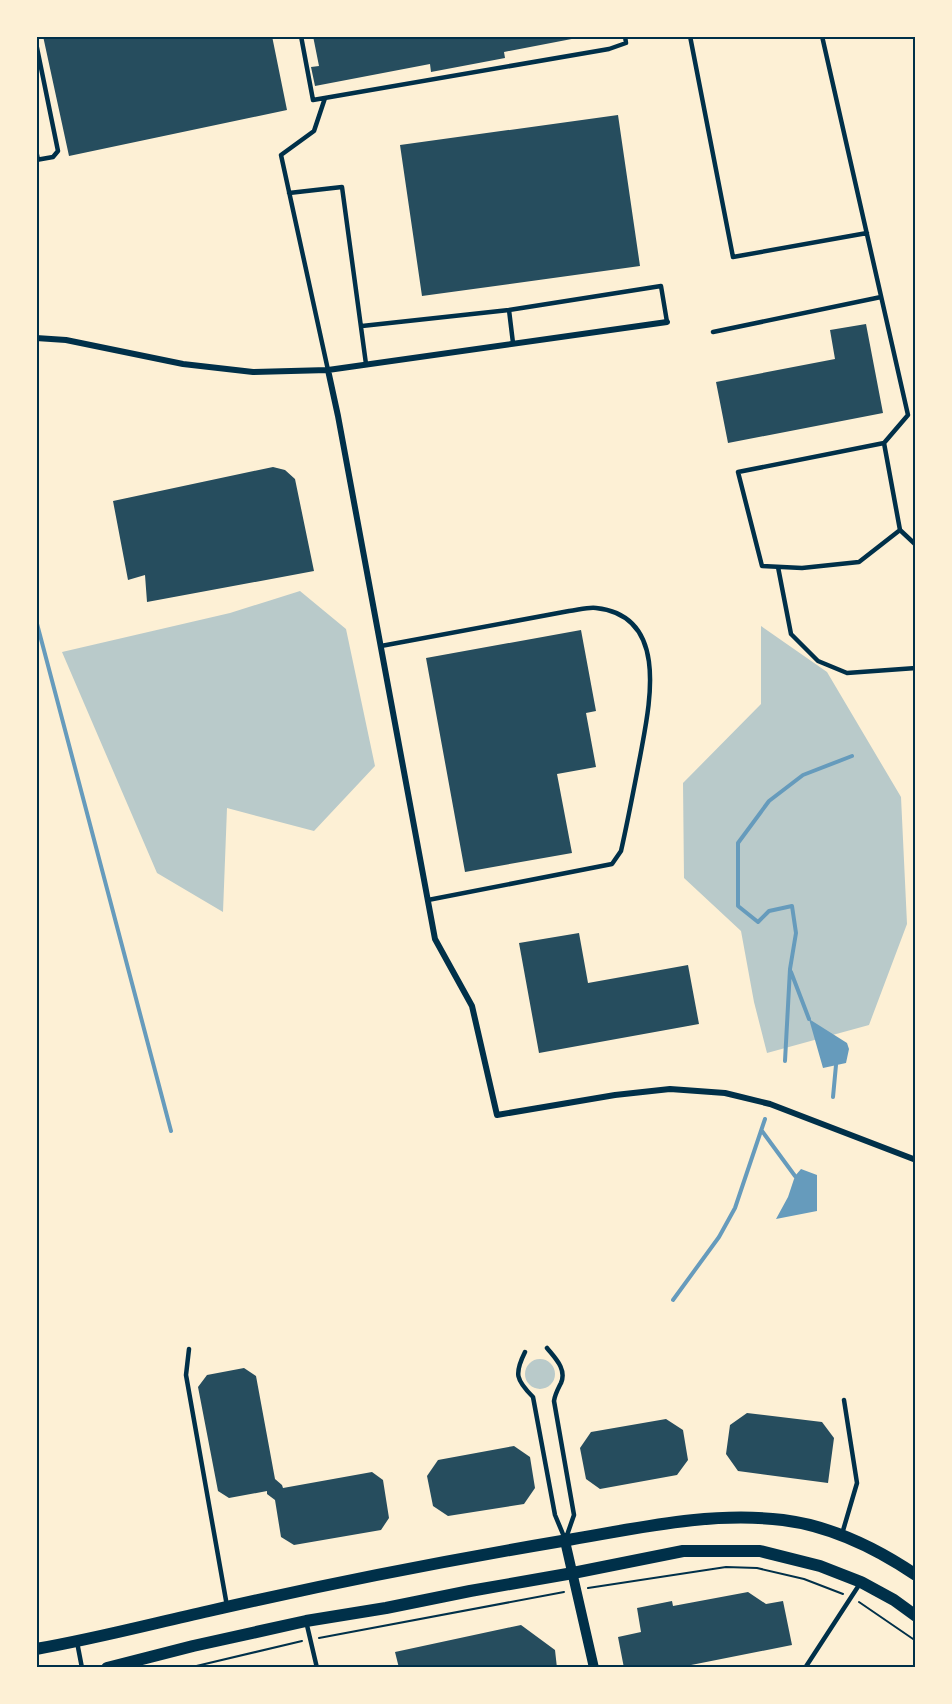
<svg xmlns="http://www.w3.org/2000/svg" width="952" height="1704" font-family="'Archivo Narrow',sans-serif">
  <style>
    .green { fill: #b9caca }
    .water { fill: #669bbc }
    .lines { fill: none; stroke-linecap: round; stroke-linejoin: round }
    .stream { stroke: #669bbc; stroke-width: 4 }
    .building { fill: #264d5e }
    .path { stroke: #003049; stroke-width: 2 }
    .service { stroke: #003049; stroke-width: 4.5 }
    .minor { stroke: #003049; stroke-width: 6 }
    .tertiary { stroke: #003049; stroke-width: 10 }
    .secondary { stroke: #003049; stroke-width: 12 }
    .neatline { fill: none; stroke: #003049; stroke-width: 2 }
  </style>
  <rect width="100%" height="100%" fill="#fdf0d5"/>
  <path class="green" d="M300 591 346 629 375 766 314 831 227 808 223 912 157 873 62 652 230 613Z
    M761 626 827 672 901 797 907 924 869 1025 767 1053 754 1002 741 931 684 878 683 783 761 704Z
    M525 1374a15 15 0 1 1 30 0a15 15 0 1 1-30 0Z"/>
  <path class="water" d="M809 1019 847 1043 849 1049 846 1063 823 1068Z
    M801 1169 817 1175V1211L776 1219 788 1197 795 1176Z"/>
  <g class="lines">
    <path class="stream" d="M36 620 171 1131
      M791 972 809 1019
      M785 1061 790 969 796 933 792 906 769 911 758 922 738 906V843L769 801 803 775 852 756
      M833 1097 836 1065
      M762 1131 795 1176
      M673 1300 719 1237 735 1208 765 1119"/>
  </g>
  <path class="building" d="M43 36H272L287 110 69 156Z
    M313 36H582V37L504 52 505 58 431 72 430 64 315 86 311 67 319 66Z
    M618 115 640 266 422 296 400 145Z
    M866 324 883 413 728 443 716 382 835 359 830 330Z
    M273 467 285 470 295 479 314 571 147 602 145 575 128 580 113 501Z
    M581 630 596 711 586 713 596 767 557 774 572 853 465 872 426 658Z
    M579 933 588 983 688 965 699 1024 539 1053 519 943Z
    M244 1368 256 1376 275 1479 282 1485 283 1488 372 1472 383 1480 389 1518 381 1530 294 1545 281 1537 275 1500 267 1494V1491L229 1498 218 1491 198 1387 207 1375Z
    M747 1413 822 1422 834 1438 828 1483 738 1471 726 1454 730 1425Z
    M666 1419 683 1430 688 1460 677 1475 600 1489 586 1479 580 1448 591 1432Z
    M514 1446 530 1457 535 1488 524 1504 448 1516 433 1506 427 1476 438 1460Z
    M748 1592 766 1604 783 1601 792 1645 676 1668H624L618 1637 641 1632 637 1608 672 1601 673 1606Z
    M521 1625 555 1650 557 1668H399L395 1652Z"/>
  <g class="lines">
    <path class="path" d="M588 1588 726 1567 757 1568 804 1579 843 1594
      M859 1602 916 1641
      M319 1638 564 1592
      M188 1668 302 1641"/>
    <path class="service" d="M301 36 313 100 609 49 626 43 625 36
      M690 36 733 257 867 233
      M822 36 908 415 884 443 738 472 762 566 802 568 859 562 900 530 884 443
      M36 43 58 151 53 157 36 160
      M325 98 314 131 281 155 328 370
      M36 150 38 160
      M289 193 342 187 366 364
      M362 326 509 310
      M713 332 881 297
      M513 343 509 310 661 286 667 322
      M900 530 916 545
      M778 567 791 634 818 661 847 673 916 668
      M381 646 569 611C578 610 588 607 596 608 671 616 649 707 640 757 634 788 628 820 621 851L612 864 428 900
      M547 1348C555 1358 567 1369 561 1383 558 1389 555 1394 554 1401L574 1515 566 1538
      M189 1349 186 1375 227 1606
      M525 1352C514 1374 516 1380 533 1397L555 1515 565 1539
      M842 1534 857 1483 844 1400
      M306 1621 317 1668
      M77 1642 82 1668
      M805 1668 861 1582"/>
    <path class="minor" d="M36 338 66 340 183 364 253 372 328 370 667 322
      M328 370 338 416 435 939 472 1006 497 1115 615 1095 670 1089 725 1093 770 1104 916 1160"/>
    <path class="tertiary" d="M565 1541 594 1668"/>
    <path class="secondary" d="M36 1649C94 1639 151 1624 209 1611 326 1584 444 1561 562 1541 635 1529 708 1511 783 1520 831 1526 876 1548 916 1575
      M107 1668 193 1646 306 1621 386 1608 470 1591 573 1573 683 1551H760L820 1566 861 1582 894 1600 916 1616"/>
  </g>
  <rect width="952" height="1704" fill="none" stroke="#fdf0d5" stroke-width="75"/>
  <rect x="38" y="38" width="876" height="1628" class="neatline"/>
</svg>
